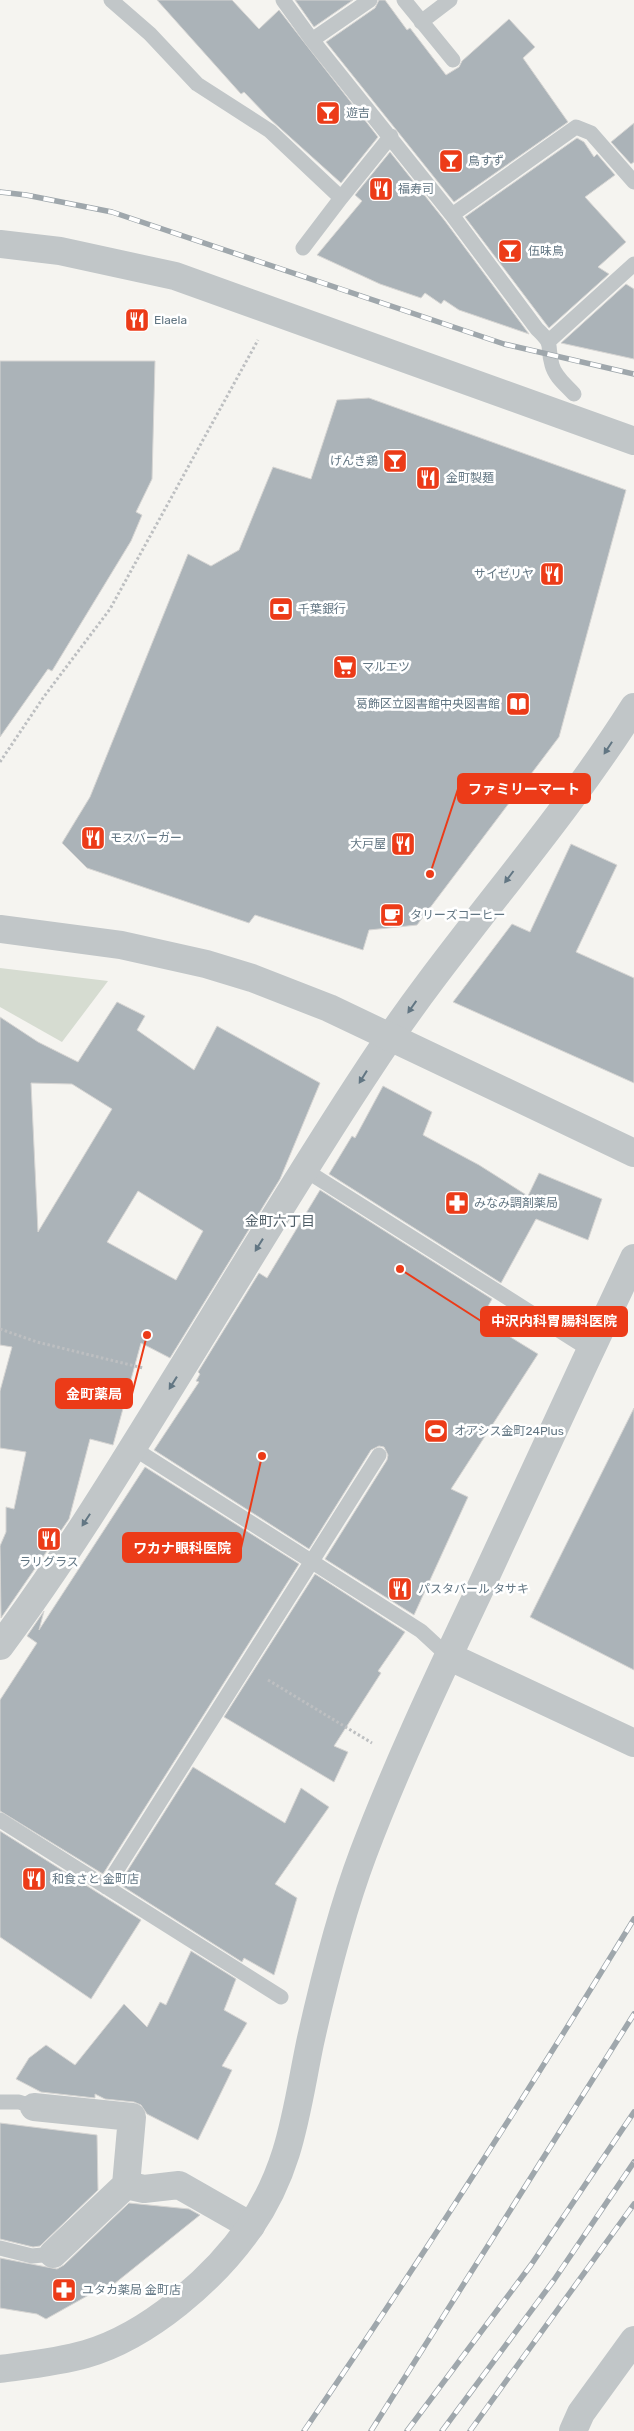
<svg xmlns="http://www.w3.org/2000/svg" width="634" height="2431" font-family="Rubik,'Noto Sans JP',sans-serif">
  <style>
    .green { fill: #d6dcd1 }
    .building { fill: #abb3b8; stroke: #d6d5d3; fill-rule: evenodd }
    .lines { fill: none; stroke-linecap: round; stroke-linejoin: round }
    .path { stroke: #bdbfc1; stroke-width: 3; stroke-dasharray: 2.5 2.5; stroke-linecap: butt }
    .service { stroke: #c1c6c8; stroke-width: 15 }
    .minor { stroke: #c1c6c8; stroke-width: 28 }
    .tertiary { stroke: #c1c6c8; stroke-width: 28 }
    .rail-casing { stroke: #9fa7ac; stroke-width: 5.5 }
    .rail { stroke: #fff; stroke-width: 4; stroke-dasharray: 11; stroke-linecap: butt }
    .oneway { fill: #627683 }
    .labels { text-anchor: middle; stroke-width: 5; stroke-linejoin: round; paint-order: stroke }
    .poi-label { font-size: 12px; fill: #627683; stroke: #fff; text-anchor: start }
    .neighbourhood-label { font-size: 14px; fill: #505f68; stroke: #fff }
    .leader { fill: none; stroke: #ec3b18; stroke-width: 2 }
    .callout-dot { fill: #ec3b18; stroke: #fff; stroke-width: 2 }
    .callout { fill: #ec3b18; stroke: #ec3b18; stroke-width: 2 }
    .callout-label { font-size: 14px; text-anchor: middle; font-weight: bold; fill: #fff }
  </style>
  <rect width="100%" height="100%" fill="#f5f4f0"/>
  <path class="green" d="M0 968 108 981 62 1042 0 1007Z"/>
  <path class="building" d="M157 0H232L259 29 279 10 378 137 341 183 270 119 244 92 241 94Z
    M295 0H353L314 27Z
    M379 0H385L407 30 410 28 446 75 459 67 462 61 509 19 535 47 523 58 568 122 454 202 326 42 375 8Z
    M634 123V162L631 164 611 142Z
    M577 138 584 142 594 157 597 154 615 175 585 197 626 242 598 267 609 274 549 328 465 217Z
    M390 152 445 221 529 334 459 310 444 300 441 304 425 293 421 298 380 284 317 255 362 201 355 195Z
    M626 284 634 289V359L561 343Z
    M0 361H155L152 479 136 512 142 515 131 541 52 671 48 669 0 737Z
    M369 398 626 490 559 737 417 925 369 930 363 950 255 915 249 923 87 868 62 843 90 797 188 554 211 566 239 550 273 467 311 479 337 400Z
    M571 844 617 865 576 952 634 978V1083L453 1002 512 924 530 932Z
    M117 1002 145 1016 137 1030 194 1070 217 1026 320 1083 280 1179 170 1358 141 1343 113 1445 90 1439 69 1519 1 1618 0 1546 6 1532V1507L14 1509 26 1452 0 1448V1391L12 1347 0 1345V1017L38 1042 78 1062ZM31 1083 72 1084 112 1109 38 1232ZM138 1191 203 1231 176 1280 107 1242Z
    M383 1086 432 1112 423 1135 479 1165 528 1196 539 1173 602 1199 588 1240 536 1219 501 1283 329 1174 352 1136 355 1138Z
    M320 1190 492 1299 481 1319 538 1354 451 1489 468 1497 414 1615 325 1559 387 1460 388 1455 384 1447 379 1446 371 1450 309 1549 154 1450 199 1382 196 1381 200 1374 198 1372 259 1273 267 1278Z
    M634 1408V1670L530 1617Z
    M145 1467 299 1564 103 1874 0 1811V1700L37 1643 27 1636 44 1611 39 1630Z
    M315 1574 405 1632 378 1671 381 1673 334 1746 348 1752 334 1782 224 1717Z
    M193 1767 285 1823 301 1788 329 1807 275 1884 297 1898 274 1975 244 1958 242 1962 119 1884Z
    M0 1831 141 1920 91 1999 0 1937Z
    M191 1951 236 1979 224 2010 247 2023 222 2066 232 2070 198 2140 147 2114 141 2105 134 2102 105 2099 95 2094V2098L41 2092 16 2079 29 2058 46 2045 75 2065 124 2004 147 2027 160 2002 166 2005Z
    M0 2123 97 2135 98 2190 40 2246 33 2247 0 2239Z
    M129 2203 189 2209 200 2215 109 2288 103 2287 46 2319 37 2314 0 2308V2258L57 2269 64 2265Z"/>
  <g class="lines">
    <path class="path" d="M0 762 43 698 110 609 258 340
      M0 1329 37 1342 143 1368
      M268 1680 372 1743"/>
    <path class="service" d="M111 0 150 34 197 84 270 131 341 198 391 136
      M283 0 312 40 452 215 537 329C555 346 546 344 552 365 555 377 566 385 574 394
      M404 0 453 60
      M421 22 450 0
      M312 40 370 0
      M452 215 576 127 591 133 634 182
      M303 248 341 198
      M549 341 634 264
      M305 1170 590 1350
      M133 1448 421 1631 448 1656
      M0 1820 281 1997
      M106 1887 379 1455
      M0 2102H19L34 2107
      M0 2248 32 2256 53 2254"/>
    <path class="minor" d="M0 1646C60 1566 113 1480 166 1394 233 1286 298 1176 368 1070 450 944 554 834 634 707
      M34 2107 132 2117 126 2185 144 2189 179 2185 251 2226
      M53 2254 126 2185
      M573 2431 581 2413 634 2340"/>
    <path class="tertiary" d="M0 244 60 251 175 276 634 441
      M0 929 121 945 206 964 252 978 329 1008 634 1153
      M448 1656 634 1743
      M0 2369C29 2365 58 2362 86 2354 148 2336 214 2279 250 2227 291 2168 296 2111 310 2043 324 1980 340 1915 363 1854 397 1764 439 1676 480 1589 531 1478 582 1368 634 1258"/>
    <defs>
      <path id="rail" d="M0 192 26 195 112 212 504 344 634 374
        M304 2431C419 2263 528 2092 634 1919
        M371 2431 634 2014
        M407 2431 531 2265 634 2112
        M442 2431 554 2280 634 2162
        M470 2431 634 2204"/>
    </defs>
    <use href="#rail" class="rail-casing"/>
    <use href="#rail" class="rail"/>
  </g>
  <defs><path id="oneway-solid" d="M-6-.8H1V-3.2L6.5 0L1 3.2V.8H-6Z" transform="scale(1.25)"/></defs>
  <g class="oneway">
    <use href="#oneway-solid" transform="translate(608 748) rotate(123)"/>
    <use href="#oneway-solid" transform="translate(509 877) rotate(127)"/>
    <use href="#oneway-solid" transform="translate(412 1007) rotate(125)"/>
    <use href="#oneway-solid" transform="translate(363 1077) rotate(122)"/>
    <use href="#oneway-solid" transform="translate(259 1245) rotate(122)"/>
    <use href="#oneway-solid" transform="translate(173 1383) rotate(122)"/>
    <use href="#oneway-solid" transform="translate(86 1520) rotate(123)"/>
  </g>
  <defs>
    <symbol id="bar-square" viewBox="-11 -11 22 22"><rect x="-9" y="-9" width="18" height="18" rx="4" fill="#ec3b18" stroke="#fff"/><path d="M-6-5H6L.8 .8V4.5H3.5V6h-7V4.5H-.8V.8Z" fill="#fff"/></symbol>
    <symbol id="restaurant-square" viewBox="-11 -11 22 22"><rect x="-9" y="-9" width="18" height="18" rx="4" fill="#ec3b18" stroke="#fff"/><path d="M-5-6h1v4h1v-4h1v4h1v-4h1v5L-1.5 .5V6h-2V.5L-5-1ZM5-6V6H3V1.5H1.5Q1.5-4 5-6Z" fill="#fff"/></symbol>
    <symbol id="bank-square" viewBox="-11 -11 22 22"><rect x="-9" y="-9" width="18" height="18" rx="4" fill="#ec3b18" stroke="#fff"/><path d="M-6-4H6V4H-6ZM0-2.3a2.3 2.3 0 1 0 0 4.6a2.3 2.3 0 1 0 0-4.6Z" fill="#fff"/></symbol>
    <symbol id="supermarket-square" viewBox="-11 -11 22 22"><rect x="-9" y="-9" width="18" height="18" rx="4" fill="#ec3b18" stroke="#fff"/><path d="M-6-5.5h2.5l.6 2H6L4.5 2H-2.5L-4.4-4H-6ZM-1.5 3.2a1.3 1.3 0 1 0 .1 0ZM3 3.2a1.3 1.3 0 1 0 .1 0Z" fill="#fff"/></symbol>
    <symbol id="library-square" viewBox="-11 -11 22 22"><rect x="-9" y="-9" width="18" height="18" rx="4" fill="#ec3b18" stroke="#fff"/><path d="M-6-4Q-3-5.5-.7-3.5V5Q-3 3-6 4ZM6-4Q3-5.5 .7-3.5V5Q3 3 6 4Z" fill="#fff"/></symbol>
    <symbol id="cafe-square" viewBox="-11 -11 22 22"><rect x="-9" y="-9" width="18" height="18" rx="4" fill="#ec3b18" stroke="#fff"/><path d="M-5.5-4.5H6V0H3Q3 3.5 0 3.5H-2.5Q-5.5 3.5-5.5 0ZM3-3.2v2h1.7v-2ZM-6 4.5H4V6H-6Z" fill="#fff"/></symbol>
    <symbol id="pharmacy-square" viewBox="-11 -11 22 22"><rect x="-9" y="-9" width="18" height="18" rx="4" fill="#ec3b18" stroke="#fff"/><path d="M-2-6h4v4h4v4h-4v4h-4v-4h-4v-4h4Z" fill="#fff"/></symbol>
    <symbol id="stadium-square" viewBox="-11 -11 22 22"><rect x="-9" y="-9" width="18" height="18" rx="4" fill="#ec3b18" stroke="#fff"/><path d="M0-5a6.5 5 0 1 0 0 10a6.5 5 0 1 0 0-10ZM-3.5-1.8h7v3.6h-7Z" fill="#fff"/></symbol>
  </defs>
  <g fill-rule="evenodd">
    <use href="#bar-square" x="314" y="99" width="28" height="28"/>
    <use href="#bar-square" x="437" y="147" width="28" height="28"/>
    <use href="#restaurant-square" x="367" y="175" width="28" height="28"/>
    <use href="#bar-square" x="496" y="237" width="28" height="28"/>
    <use href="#restaurant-square" x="123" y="306" width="28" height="28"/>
    <use href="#bar-square" x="381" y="447" width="28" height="28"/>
    <use href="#restaurant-square" x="414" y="464" width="28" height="28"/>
    <use href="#restaurant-square" x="538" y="560" width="28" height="28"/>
    <use href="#bank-square" x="267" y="595" width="28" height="28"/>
    <use href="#supermarket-square" x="331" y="653" width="28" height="28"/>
    <use href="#library-square" x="504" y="690" width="28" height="28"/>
    <use href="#restaurant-square" x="79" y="824" width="28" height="28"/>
    <use href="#restaurant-square" x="389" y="830" width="28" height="28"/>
    <use href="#cafe-square" x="378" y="901" width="28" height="28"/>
    <use href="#pharmacy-square" x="443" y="1189" width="28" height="28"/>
    <use href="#stadium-square" x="422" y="1417" width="28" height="28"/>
    <use href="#restaurant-square" x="35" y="1525" width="28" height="28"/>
    <use href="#restaurant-square" x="386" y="1575" width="28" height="28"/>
    <use href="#restaurant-square" x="20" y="1865" width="28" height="28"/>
    <use href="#pharmacy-square" x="50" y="2276" width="28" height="28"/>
  </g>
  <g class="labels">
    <g class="poi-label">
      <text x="346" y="117">遊吉</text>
      <text x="468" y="165">鳥すず</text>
      <text x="398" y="193">福寿司</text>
      <text x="528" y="255">伍味鳥</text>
      <text x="154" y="324">Elaela</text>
      <text x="378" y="465" text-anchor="end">げんき鶏</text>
      <text x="446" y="482">金町製麺</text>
      <text x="534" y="578" text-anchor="end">サイゼリヤ</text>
      <text x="298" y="613">千葉銀行</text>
      <text x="362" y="671">マルエツ</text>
      <text x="500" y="708" text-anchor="end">葛飾区立図書館中央図書館</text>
      <text x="110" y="842">モスバーガー</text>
      <text x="386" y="848" text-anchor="end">大戸屋</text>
      <text x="410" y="919">タリーズコーヒー</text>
      <text x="474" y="1207">みなみ調剤薬局</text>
      <text x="454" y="1435">オアシス金町24Plus</text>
      <text x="49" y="1566" text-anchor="middle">ラリグラス</text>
      <text x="418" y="1593">パスタバール タサキ</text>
      <text x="52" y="1883">和食さと 金町店</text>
      <text x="82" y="2294">ユタカ薬局 金町店</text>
    </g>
    <g class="neighbourhood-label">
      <text x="280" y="1226">金町六丁目</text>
    </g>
  </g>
  <path class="leader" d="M430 874L458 789M400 1269L481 1321M147 1335L132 1394M262 1456L241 1548"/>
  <g class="callout-dot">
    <circle cx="430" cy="874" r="5"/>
    <circle cx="400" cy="1269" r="5"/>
    <circle cx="147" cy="1335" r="5"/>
    <circle cx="262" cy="1456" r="5"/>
  </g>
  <g class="callout">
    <rect x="458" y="774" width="132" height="29" rx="5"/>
    <rect x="481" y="1307" width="146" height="29" rx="5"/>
    <rect x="56" y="1379" width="76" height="29" rx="5"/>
    <rect x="123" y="1533" width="118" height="29" rx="5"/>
  </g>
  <g class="callout-label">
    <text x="524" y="794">ファミリーマート</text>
    <text x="554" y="1326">中沢内科胃腸科医院</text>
    <text x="94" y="1399">金町薬局</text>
    <text x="182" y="1553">ワカナ眼科医院</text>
  </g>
</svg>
